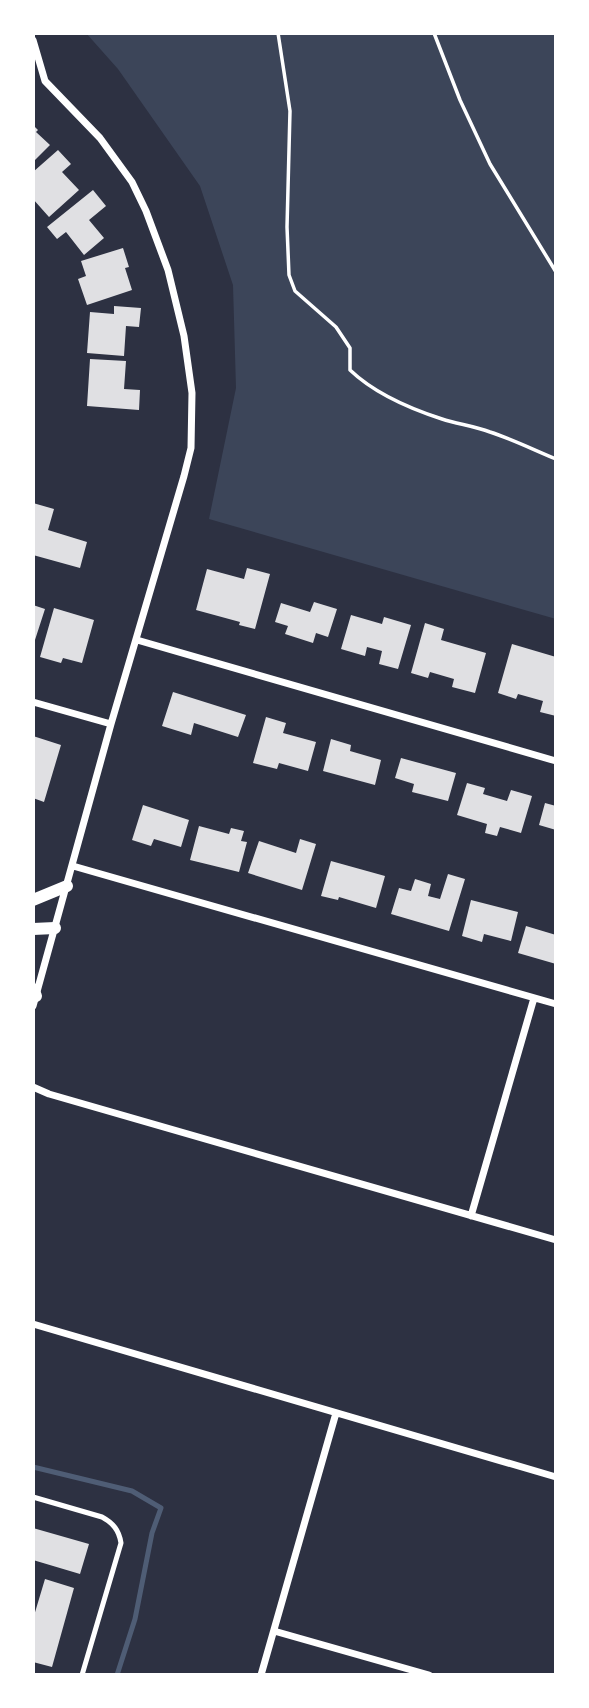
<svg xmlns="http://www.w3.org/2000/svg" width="589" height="1708" font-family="'Sofia Sans Condensed',sans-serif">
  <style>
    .green { fill: #3c4559 }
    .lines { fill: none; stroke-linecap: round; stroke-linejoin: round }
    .stream { stroke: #4f5d75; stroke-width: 5 }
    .building { fill: #e0e0e3 }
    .path { stroke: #fff; stroke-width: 3.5 }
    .service { stroke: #fff; stroke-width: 5 }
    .minor { stroke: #fff; stroke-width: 7 }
    .tertiary { stroke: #fff; stroke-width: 12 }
  </style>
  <rect width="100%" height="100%" fill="#2d3142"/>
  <path class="green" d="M86 33H556V619L209 519 236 388 233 285 200 186 118 69Z"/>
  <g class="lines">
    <path class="stream" d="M33 1467 132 1491 161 1508 152 1533 135 1619 117 1675"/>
  </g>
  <path class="building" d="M33 125 38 130 36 132 50 145 33 162Z
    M58 150 71 164 62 172 79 190 49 217 33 199V172Z
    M93 190 106 206 89 220 104 238 84 255 66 232 57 239 47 227Z
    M123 248 129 267 125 268 132 290 87 305 78 279 86 276 81 261Z
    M114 306 141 308 139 327 126 326 124 356 87 353 90 312 114 314Z
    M90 359 126 361 124 389 140 390 139 410 87 406Z
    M33 503 54 509 48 530 87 542 80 568 33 555Z
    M247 568 270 574 255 629 239 625 240 622 196 610 207 569 244 579Z
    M314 602 337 609 328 637 316 633 313 643 285 634 288 626 275 622 281 603 310 612Z
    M33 605 45 609 34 643H33Z
    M54 608 94 620 82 663 63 658 61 663 40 657Z
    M351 615 382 624 384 617 411 625 398 669 379 664 382 651 367 647 365 656 341 649Z
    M425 623 444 629 441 640 486 653 475 693 452 687 454 679 430 672 428 678 411 673Z
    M512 644 556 657V716L540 712 543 701 518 694 516 699 498 693Z
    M173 692 246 715 238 737 194 723 191 735 162 726Z
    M266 717 286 723 283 733 316 742 308 771 279 763 277 769 253 763Z
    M33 736 61 745 44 802 33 798Z
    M331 739 351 745 350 751 381 760 375 785 323 771Z
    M401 758 456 773 448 801 412 792 414 784 395 778Z
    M467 783 485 788 483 794 507 801 511 790 532 796 521 833 500 827 497 836 485 833 487 824 457 815Z
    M545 803 556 806V830L539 825Z
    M143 805 189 820 181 847 154 839 151 846 132 840Z
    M199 826 229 834 231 828 244 831 241 841 247 842 239 872 190 860Z
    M300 839 316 844 302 890 248 873 259 841 296 853Z
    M331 861 385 876 376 908 339 897 338 900 321 896Z
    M448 874 465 879 449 931 391 914 399 888 411 891 415 879 431 884 428 896 440 899Z
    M471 900 518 912 511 941 484 934 482 942 462 936Z
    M526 926 556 935V964L518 953Z
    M33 1528 89 1544 80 1574 33 1560Z
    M45 1579 74 1588 52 1667 33 1662V1619Z"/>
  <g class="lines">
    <path class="path" d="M278 33 290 111 287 227 289 275 295 291 336 327 350 348V370C374 393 411 409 442 419 457 424 474 426 490 432 512 439 534 450 556 459
      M434 33 460 100 490 164 556 272"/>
    <path class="service" d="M33 1497 102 1517C113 1523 119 1530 121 1543L82 1675"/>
    <path class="minor" d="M33 40 45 81 100 138 132 182 146 211 168 270 184 336 192 393 191 448 184 476 111 724 33 1006
      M137 640 556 761
      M33 702 111 724
      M73 866 556 1004
      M33 1087 49 1094 556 1240
      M471 1216 534 998
      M33 1324 556 1477
      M274 1631 429 1675
      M261 1675 336 1413"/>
    <path class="tertiary" d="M33 900 67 886
      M33 929 55 928
      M33 989 36 996"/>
  </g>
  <rect width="589" height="1708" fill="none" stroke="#ffffff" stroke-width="70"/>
</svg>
